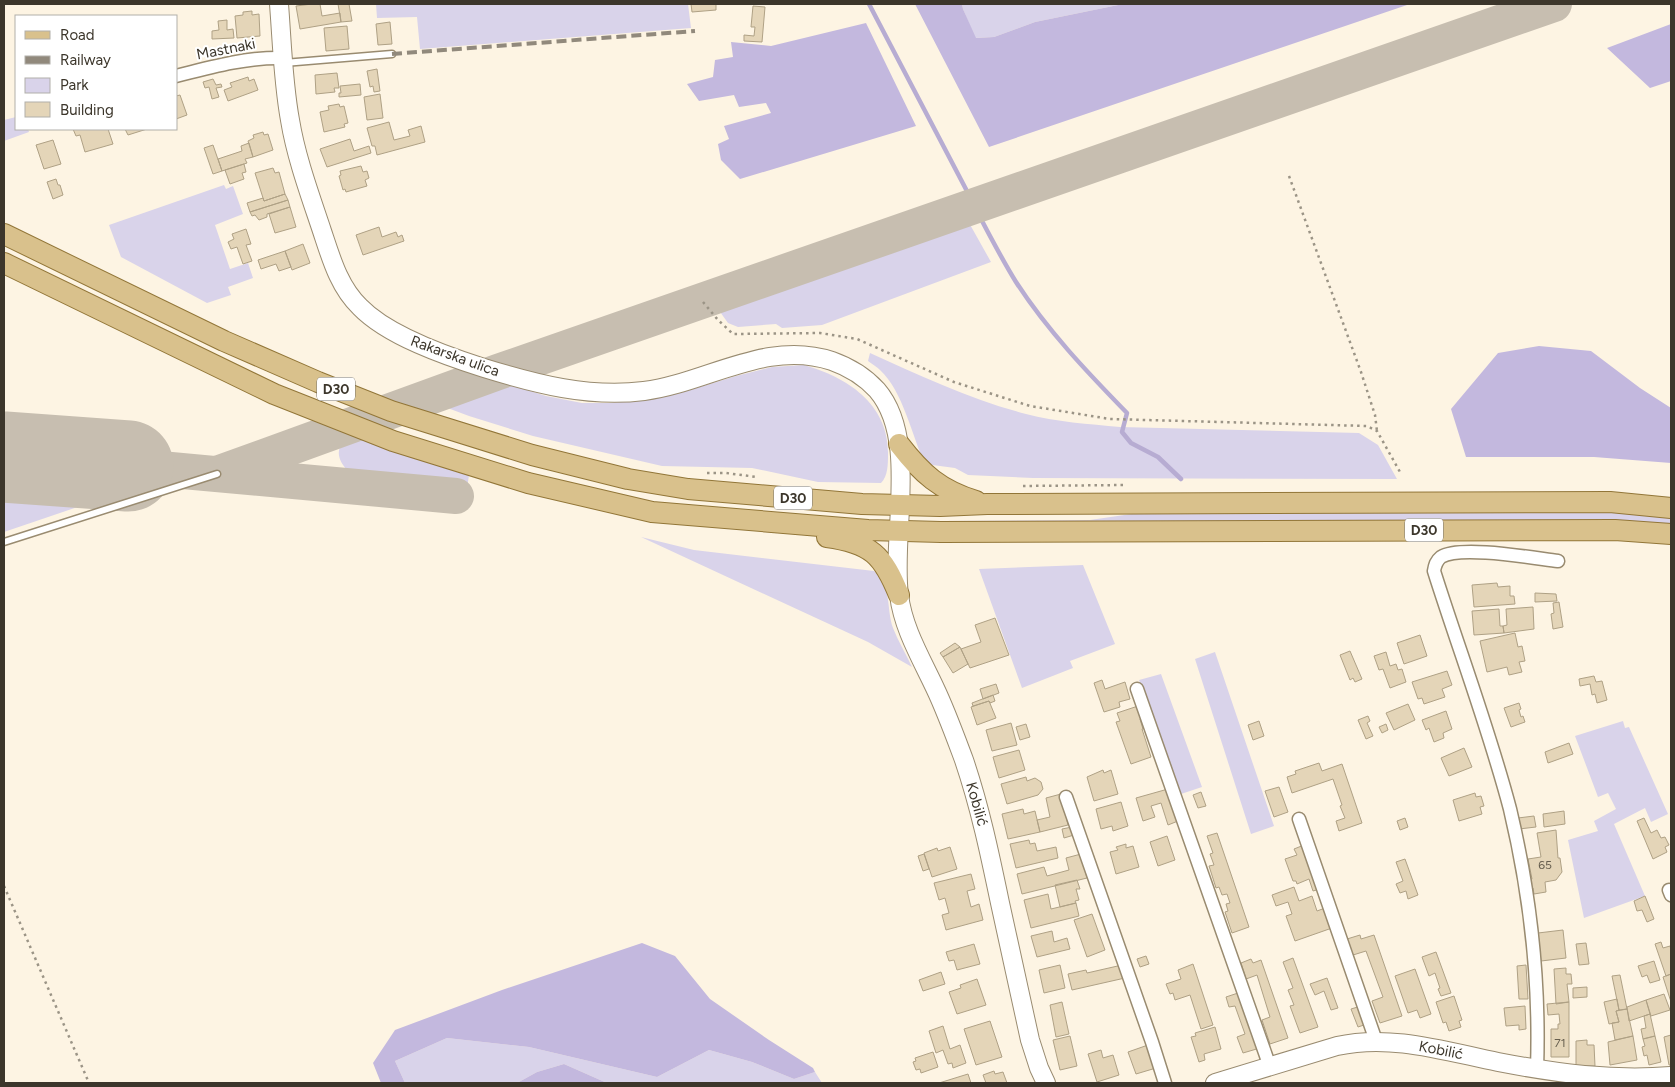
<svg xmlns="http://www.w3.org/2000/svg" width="1675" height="1087" font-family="Figtree,sans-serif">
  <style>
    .green { fill: #d9d3ea }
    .forest { fill: #c3b8de }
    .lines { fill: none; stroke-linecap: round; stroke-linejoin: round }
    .stream { stroke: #b7acd2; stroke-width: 4.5 }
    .taxiway { stroke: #c7beb0; stroke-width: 36 }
    .runway { stroke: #c7beb0; stroke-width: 91 }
    .building { fill: #e4d5b8; stroke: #afa185 }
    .service-casing { stroke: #998b70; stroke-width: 9 }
    .minor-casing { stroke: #998b70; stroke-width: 15 }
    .secondary-casing { stroke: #998b70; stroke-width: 20 }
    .primary-casing { stroke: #927638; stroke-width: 22 }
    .path { stroke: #9b9486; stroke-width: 2.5; stroke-dasharray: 2.5 4; stroke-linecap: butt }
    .service { stroke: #fff; stroke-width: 6 }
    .minor { stroke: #fff; stroke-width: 12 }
    .secondary { stroke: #fff; stroke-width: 18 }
    .primary { stroke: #d9c18c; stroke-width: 20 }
    .rail { stroke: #91897c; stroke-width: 4; stroke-dasharray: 10 5; stroke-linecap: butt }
    .labels { text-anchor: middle; stroke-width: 4; stroke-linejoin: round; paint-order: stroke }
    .number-label { font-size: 12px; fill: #665e4e }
    .shield { fill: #fff; stroke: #76726b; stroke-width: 1 }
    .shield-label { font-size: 14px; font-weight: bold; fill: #3c362b }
    .street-label { font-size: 15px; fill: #3c362b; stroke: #fff }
  </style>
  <rect width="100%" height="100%" fill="#fdf4e3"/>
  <path class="green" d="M376 4H688L691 28 420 49 417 17 377 18Z
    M962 4H1123L1035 22 994 37 975 38 963 9Z
    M16 117V129H28L29 132 4 141V120Z
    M224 185 226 189 233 186 243 214 215 225 230 269 248 263 253 278 228 287 231 295 207 303 121 257 109 225Z
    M968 221 991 262 822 325 782 328 776 324 738 327 728 323 718 309Z
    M870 353C921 376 972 400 1026 414 1056 422 1089 424 1120 427L1359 433 1378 445 1397 479 1033 478 968 475 955 468 925 464C912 436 903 391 880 370 877 367 872 364 868 361Z
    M804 365C847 377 889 404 888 454 888 464 888 476 881 483L818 482 752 468 662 466 533 436 469 416 437 404 502 382 546 396 582 403H608L646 400 680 393 736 376 772 367Z
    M354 434 469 475 467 488 348 471C334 457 336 443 354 434Z
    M4 484 106 493 107 497 4 532Z
    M1557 511 1617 513 1671 518V528L941 523V521L1090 520 1145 512Z
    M641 537 694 550 874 571C892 584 886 608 893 628 898 641 906 654 912 667L868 642Z
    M1083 565 1115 644 1070 661 1073 668 1022 688 979 569Z
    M1215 652 1274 826 1251 834 1195 659Z
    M1161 674 1202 787 1178 795 1139 680Z
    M1623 721 1625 728 1629 727 1668 814 1651 822 1645 808 1614 824 1645 896 1584 918 1568 840 1598 831 1594 821 1616 809 1608 793 1598 797 1575 736Z
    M447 1038 529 1047 657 1077 709 1050 752 1062 794 1079 815 1072 822 1083H607L564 1064 537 1072 517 1083H405L395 1061Z"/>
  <path class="forest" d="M915 4H962L963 9 976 38 994 37 1035 22 1123 4H1410L989 147Z
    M866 23 916 126 740 179 721 160 718 144 729 139 724 126 771 113 766 103 739 107 734 95 699 101 687 84 713 77 715 60 733 57 731 42 771 46Z
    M1671 24V81L1650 88 1607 48Z
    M1539 346 1591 351 1640 388 1671 408V463L1594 457H1466L1451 409 1498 353Z
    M642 943 675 956 710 999 769 1040 813 1068 815 1072 794 1079 752 1062 709 1050 657 1077 529 1047 447 1038 395 1061 405 1083H381L373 1063 395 1030 502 990Z
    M564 1064 607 1083H517L537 1072Z"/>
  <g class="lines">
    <path class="stream" d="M869 4 969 195
      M981 219C992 240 1003 261 1016 282 1047 330 1087 372 1127 413L1122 432 1131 443 1158 457 1181 479"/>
    <path class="taxiway" d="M128 466 456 496
      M217 474 498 372 1554 4"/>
    <path class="runway" d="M4 457 128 466"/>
  </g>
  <path class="building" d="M312 4H320L322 16 340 13 341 22 300 29 296 6Z
    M338 4H349L352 21 341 22Z
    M691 4H716V10L692 12Z
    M753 6 765 7 762 42 744 41V35L754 36 755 27H751Z
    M252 11V15L259 14 260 36 237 38 235 16 243 15V12Z
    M227 20V30L233 29 234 38 212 39V31L219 30 218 21Z
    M390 22 392 44 378 45 376 24Z
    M347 26 349 49 326 51 324 28Z
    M377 69 380 91 374 92 373 86 370 87 367 71Z
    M337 73 339 88H334L335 92 316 94 315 75Z
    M248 77 249 81 254 79 258 90 228 101 224 90 232 87 230 83Z
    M213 79 216 85 221 84 222 87 216 88 219 97 212 99 209 87 205 88 203 82Z
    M360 84 361 95 339 97V93H341L340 86Z
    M380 94 383 118 367 120 364 97Z
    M180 95 187 115 176 119V96Z
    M339 104 340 107 344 106 348 123 344 124 345 127 324 132 320 112 329 110 328 106Z
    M389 122 394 140 410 136 408 130 421 126 425 142 377 155 375 146H372L367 128Z
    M73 129H108L113 144 85 152 80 135 76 136Z
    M125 129H147L128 135Z
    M263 132 264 135 268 134 273 150 253 157 248 141 254 138 253 135Z
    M350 139 354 151 369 146 371 153 327 167 320 149Z
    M53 140 61 164 44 169 36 145Z
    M249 143 253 157 245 159 247 163 222 171 218 159 242 151 241 146Z
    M213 145 222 171 213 174 204 148Z
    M244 164 246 172 242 173 244 179 230 184 225 170Z
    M361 166 363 172 367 171 369 178 365 180 367 186 346 192 345 189 343 190 339 176 341 175 340 171Z
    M273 168 275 173 279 172 285 194 264 201 255 173Z
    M56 179 58 185H60L63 195 53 199 47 182Z
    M285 194 288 200 250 212 247 203 263 198 264 201Z
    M288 200 290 207 267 214V217L259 220 255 215 252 216 250 212Z
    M290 207 296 227 275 233 269 214Z
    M379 227 382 237 396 232 398 237 402 235 404 241 363 255 356 235Z
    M246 229 251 244 246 245 252 261 243 264 237 247 231 249 228 242 234 239 232 234Z
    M303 244 310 263 292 270 285 251Z
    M285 251 291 267 279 271 276 264 261 269 258 260Z
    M1497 583 1498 587 1510 586V596H1514L1515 604 1474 607 1472 585Z
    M1535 593 1556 594 1557 601 1535 602Z
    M1559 602 1563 627 1553 629 1551 614 1554 613 1553 603Z
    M1533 607 1534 629 1504 633 1503 626 1507 625 1506 609Z
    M1499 609 1500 626H1503L1504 633 1474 635 1472 611Z
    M995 618 1009 655 970 668 961 649 981 642 975 625Z
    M1515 633 1518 647 1522 646 1525 661 1519 662 1522 672 1509 675 1507 667 1487 672 1480 641Z
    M1420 635 1427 656 1404 664 1397 643Z
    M955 643 960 647 943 657 940 653Z
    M960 647 968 664 953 673 943 657Z
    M1350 651 1362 679 1355 682 1353 678 1350 680 1340 655Z
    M1386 652 1390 666 1396 664 1398 670 1402 669 1406 682 1390 688 1383 669 1379 670 1374 656Z
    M1447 671 1452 685 1442 689 1445 697 1424 704 1422 698 1418 699 1412 682Z
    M1594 676 1596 682 1602 681 1607 700 1597 703 1595 694 1592 695 1590 684 1580 686 1579 679Z
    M1102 680 1105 689 1125 682 1130 699 1119 702 1120 707 1104 712 1094 683Z
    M996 684 999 693 983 699 980 689Z
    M993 695 995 701 990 703 989 701 973 706 972 703Z
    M989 701 996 718 977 725 971 707Z
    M1519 703 1521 709 1519 710 1521 717 1523 716 1525 722 1511 727 1504 708Z
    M1408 704 1415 720 1394 730 1386 713Z
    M1138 706 1142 719H1140L1143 729H1142L1151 757 1131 764 1116 722 1120 721 1117 713Z
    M1446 711 1452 729 1443 733 1444 738 1434 742 1429 728 1426 730 1422 720Z
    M1368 716 1370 721 1367 723 1373 736 1366 739 1358 720Z
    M1259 721 1264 736 1253 740 1248 725Z
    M1011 723 1017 745 992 751 986 730Z
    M1026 724 1030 737 1020 740 1016 727Z
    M1386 724 1388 730 1382 733 1379 727Z
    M1569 743 1573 754 1548 763 1545 752Z
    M1464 748 1472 767 1449 776 1441 758Z
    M1019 750 1025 770 999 778 993 757Z
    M1319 763 1322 771 1342 764 1362 823 1339 831 1336 821 1345 818 1340 806 1342 805 1333 779 1292 793 1287 777 1296 774 1295 771Z
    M1103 770 1104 773 1111 770 1118 794 1094 801 1087 777Z
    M1026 777 1027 781 1035 778 1041 782 1043 789 1038 795 1007 804 1001 784Z
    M1279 787 1288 812 1274 817 1265 791Z
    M1168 789 1178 821 1168 825 1161 803 1151 806 1155 817 1143 821 1136 798Z
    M1201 792 1206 806 1198 808 1193 795Z
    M1475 793 1476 797 1481 796 1484 806 1480 807 1482 814 1459 821 1453 800Z
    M1061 794 1068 825 1040 832 1037 820 1050 817 1046 798Z
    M1121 802 1128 826 1113 831 1112 826 1101 829 1096 809Z
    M1023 809 1024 814 1035 811 1040 832 1008 839 1002 814Z
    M1564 811 1565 824 1544 827 1543 814Z
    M1534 816 1536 827 1519 829 1518 818Z
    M1405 818 1408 827 1400 830 1397 821Z
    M1644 818 1651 833 1657 830 1661 838 1665 837 1669 845 1665 847 1667 852 1653 859 1637 821Z
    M1072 827 1074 835 1064 838 1062 829Z
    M1556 830 1558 858H1560L1562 872 1556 880 1545 882 1546 892 1534 894 1533 888 1530 889 1529 879H1532L1528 859 1541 857 1537 833Z
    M1217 833 1249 927 1232 933 1225 912 1228 911 1226 904 1230 903 1227 894 1222 895 1219 887 1216 888 1209 866 1214 865 1210 854 1213 853 1207 836Z
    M1167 836 1175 860 1158 866 1150 842Z
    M1029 840 1030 844 1035 843 1037 851 1056 847 1058 858 1016 868 1010 844Z
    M1126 844V848L1133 846 1139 867 1116 874 1110 852 1118 850 1116 847Z
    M1304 845 1320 889 1313 891 1309 879 1297 884 1296 881H1293L1285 859 1297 855 1294 849Z
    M950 847 957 869 932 877 924 853 937 848 938 851Z
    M924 854 929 869 923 871 918 856Z
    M1081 854 1087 878 1022 894 1017 874 1044 867 1047 876 1069 870 1066 858Z
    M1405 859 1418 895 1408 899 1406 891 1400 893 1396 884 1403 881 1396 862Z
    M971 874 975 889 967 891 971 907 979 904 983 920 946 930 942 915 949 913 945 898 939 900 934 883Z
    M1077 880 1080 889H1076L1079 900 1075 901 1076 903 1060 907 1055 885Z
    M1294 887 1299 901 1312 896 1317 911 1325 908 1332 928 1295 941 1286 916 1292 914 1288 902 1276 906 1272 895Z
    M1048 894 1051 909 1076 903 1079 916 1031 928 1024 900Z
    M1645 896 1654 919 1647 922 1642 910 1637 911 1634 901Z
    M1092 914 1105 950 1087 957 1074 920Z
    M1563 930 1566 958 1541 961 1538 933Z
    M1052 931 1054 942 1067 938 1070 949 1037 957 1031 936Z
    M1360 935 1361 939 1374 935 1402 1016 1380 1023 1372 1001 1383 997 1366 951 1353 955 1347 939Z
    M1661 942 1663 948 1670 946 1671 950V974L1666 976 1655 944Z
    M1586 943 1589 964 1579 965 1576 944Z
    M974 944 980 964 957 970 954 960 949 961 946 952Z
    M1436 952 1451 993 1441 996 1438 989 1440 988 1435 973 1429 976 1422 957Z
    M1146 956 1149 964 1140 967 1137 959Z
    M1293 958 1318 1027 1300 1033 1290 1006 1294 1005 1288 990 1293 988 1283 962Z
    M1251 959 1253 963 1261 960 1288 1038 1270 1044 1262 1020 1270 1017 1257 975 1246 979 1241 963Z
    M1654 961 1660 980 1650 983 1647 975 1642 977 1638 966Z
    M1193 964 1213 1025 1201 1029 1190 995 1175 1000 1173 993 1170 994 1166 984 1181 979 1178 970Z
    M1060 965 1065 988 1044 993 1039 970Z
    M1122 965 1125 978 1072 990 1068 974 1086 970 1087 973Z
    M1526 965 1528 999H1519L1517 966Z
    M1566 968V974H1571L1572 984H1567L1569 1002 1556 1004 1554 969Z
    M1415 969 1431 1014 1420 1018 1417 1010 1408 1013 1395 976Z
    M941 972 945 984 923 991 919 980Z
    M1671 974V1002L1663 977Z
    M1620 975 1627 1009 1619 1010 1612 976Z
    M1327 978 1338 1008 1331 1010 1324 991 1315 995 1310 984Z
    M977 979 986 1005 957 1014 949 992 961 988 960 985Z
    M1587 987V997L1573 998V988Z
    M1241 992 1260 1048 1243 1053 1237 1037 1245 1034 1235 1006 1229 1007 1226 997Z
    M1664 994 1670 1010 1651 1016 1646 1000Z
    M1454 996 1462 1020 1459 1021 1461 1027 1449 1031 1446 1022 1443 1023 1436 1002Z
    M1617 999 1619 1010 1616 1011 1619 1022 1609 1024 1604 1002Z
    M1646 1000 1650 1014 1629 1021 1627 1007Z
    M1062 1002 1069 1034 1056 1037 1050 1005Z
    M1569 1002V1057H1551V1029H1558V1024H1560L1559 1014 1548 1015 1547 1004Z
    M1361 1006 1367 1024 1358 1027 1351 1009Z
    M1525 1006 1526 1029 1519 1030V1025L1506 1026 1504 1008Z
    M1627 1009 1633 1036 1615 1040 1612 1023 1619 1022 1616 1011Z
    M1650 1014 1655 1036 1643 1039 1641 1029 1646 1028 1644 1016Z
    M990 1021 1002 1057 976 1065 964 1029Z
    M943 1026 950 1049 960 1045 966 1063 953 1068 952 1063 948 1064 943 1050 936 1053 929 1031Z
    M1215 1027 1221 1049 1204 1054 1205 1060 1199 1062 1191 1037 1196 1036 1195 1033Z
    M1671 1035V1065H1669L1664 1037Z
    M1070 1036 1077 1066 1060 1070 1053 1040Z
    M1633 1036 1637 1060 1610 1065 1608 1042Z
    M1655 1036 1661 1062 1649 1065 1647 1055 1644 1056 1642 1047 1645 1046 1643 1039Z
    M1587 1040V1045H1594L1595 1066H1576V1041Z
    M1148 1045 1156 1068 1136 1074 1128 1052Z
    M1101 1050 1103 1058 1113 1055 1119 1075 1097 1082 1088 1054Z
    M933 1052 938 1067 921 1073 920 1069 916 1070 913 1062 916 1061 915 1058Z
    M994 1071 995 1074 1003 1072 1007 1083H986L983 1075Z
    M968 1074 971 1083H939Z"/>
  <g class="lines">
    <defs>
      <path id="service" d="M284 63 392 54
        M4 542 217 474"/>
      <path id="minor" d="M176 76C211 67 247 57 283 58
        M1137 689 1270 1067
        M1066 797 1152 1042 1165 1083
        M1299 819 1376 1041
        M1669 890 1671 895
        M1537 1069C1540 983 1530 893 1510 809 1489 729 1459 650 1434 571 1435 565 1436 561 1441 557 1460 545 1533 558 1558 561"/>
      <path id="secondary" d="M279 4C282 42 283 82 290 120 296 157 310 195 322 231 331 258 339 287 360 307 388 336 446 356 484 368 536 384 589 398 644 391 707 383 767 339 832 361 849 367 865 377 877 390 919 439 891 534 899 595 903 628 921 658 935 688 946 711 955 736 964 760 980 807 990 855 1000 903 1010 949 1020 994 1030 1040L1039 1068 1046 1083
        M1215 1083 1337 1046C1391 1034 1444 1051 1498 1062 1555 1073 1613 1081 1671 1076"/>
      <path id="primary" d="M4 234 224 341 318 382 391 411 532 455 628 479 688 489 862 504 940 506 987 504 1610 502 1671 508
        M4 263 274 394 393 441 528 483 652 512 868 530 941 532 1615 530 1671 534
        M899 444C922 474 940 490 976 501
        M827 537C871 543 883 555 899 595"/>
    </defs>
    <use href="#service" class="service-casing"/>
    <use href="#minor" class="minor-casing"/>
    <use href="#secondary" class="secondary-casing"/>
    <use href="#primary" class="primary-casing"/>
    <path class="path" d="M1289 176 1361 372 1375 415 1377 431
      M703 302 718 320 733 334 820 333 857 339 954 382 1030 406 1110 419 1367 426 1377 431 1400 472
      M707 473H726L757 477
      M1023 486 1123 485
      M4 886 89 1083"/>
    <use href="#service" class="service"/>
    <use href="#minor" class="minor"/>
    <use href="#secondary" class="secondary"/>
    <use href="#primary" class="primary"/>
    <path class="rail" d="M392 54 695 31"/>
  </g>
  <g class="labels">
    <g class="number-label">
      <text x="1545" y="869">65</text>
      <text x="1560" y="1047">71</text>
    </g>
    <g class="shield">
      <rect x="317" y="377.5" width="38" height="23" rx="4"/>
      <rect x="774" y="486.5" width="38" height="23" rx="4"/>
      <rect x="1405" y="518.5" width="38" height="23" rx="4"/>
    </g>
    <g class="shield-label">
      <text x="336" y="394">D30</text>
      <text x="793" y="503">D30</text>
      <text x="1424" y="535">D30</text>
    </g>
    <g class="street-label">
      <text transform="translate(226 49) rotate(-11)" y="5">Mastnaki</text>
      <text transform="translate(455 356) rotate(20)" y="5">Rakarska ulica</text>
      <text transform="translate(977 804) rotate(74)" y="5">Kobilić</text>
      <text transform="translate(1441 1050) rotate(11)" y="5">Kobilić</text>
    </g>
  </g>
  <rect width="1675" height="1087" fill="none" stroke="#3c362b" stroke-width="10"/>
  <rect x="15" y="15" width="162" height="115" fill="#ffffff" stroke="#b1afaa"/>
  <rect x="25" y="31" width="25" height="8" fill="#d9c18c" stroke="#b1afaa"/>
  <text x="60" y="40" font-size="15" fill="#3c362b">Road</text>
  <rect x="25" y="56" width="25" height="8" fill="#91897c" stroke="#b1afaa"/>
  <text x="60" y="65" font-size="15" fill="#3c362b">Railway</text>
  <rect x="25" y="78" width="25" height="15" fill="#d9d3ea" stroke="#b1afaa"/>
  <text x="60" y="90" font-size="15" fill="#3c362b">Park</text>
  <rect x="25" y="102" width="25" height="15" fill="#e4d5b8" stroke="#b1afaa"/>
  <text x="60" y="115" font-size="15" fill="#3c362b">Building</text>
</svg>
